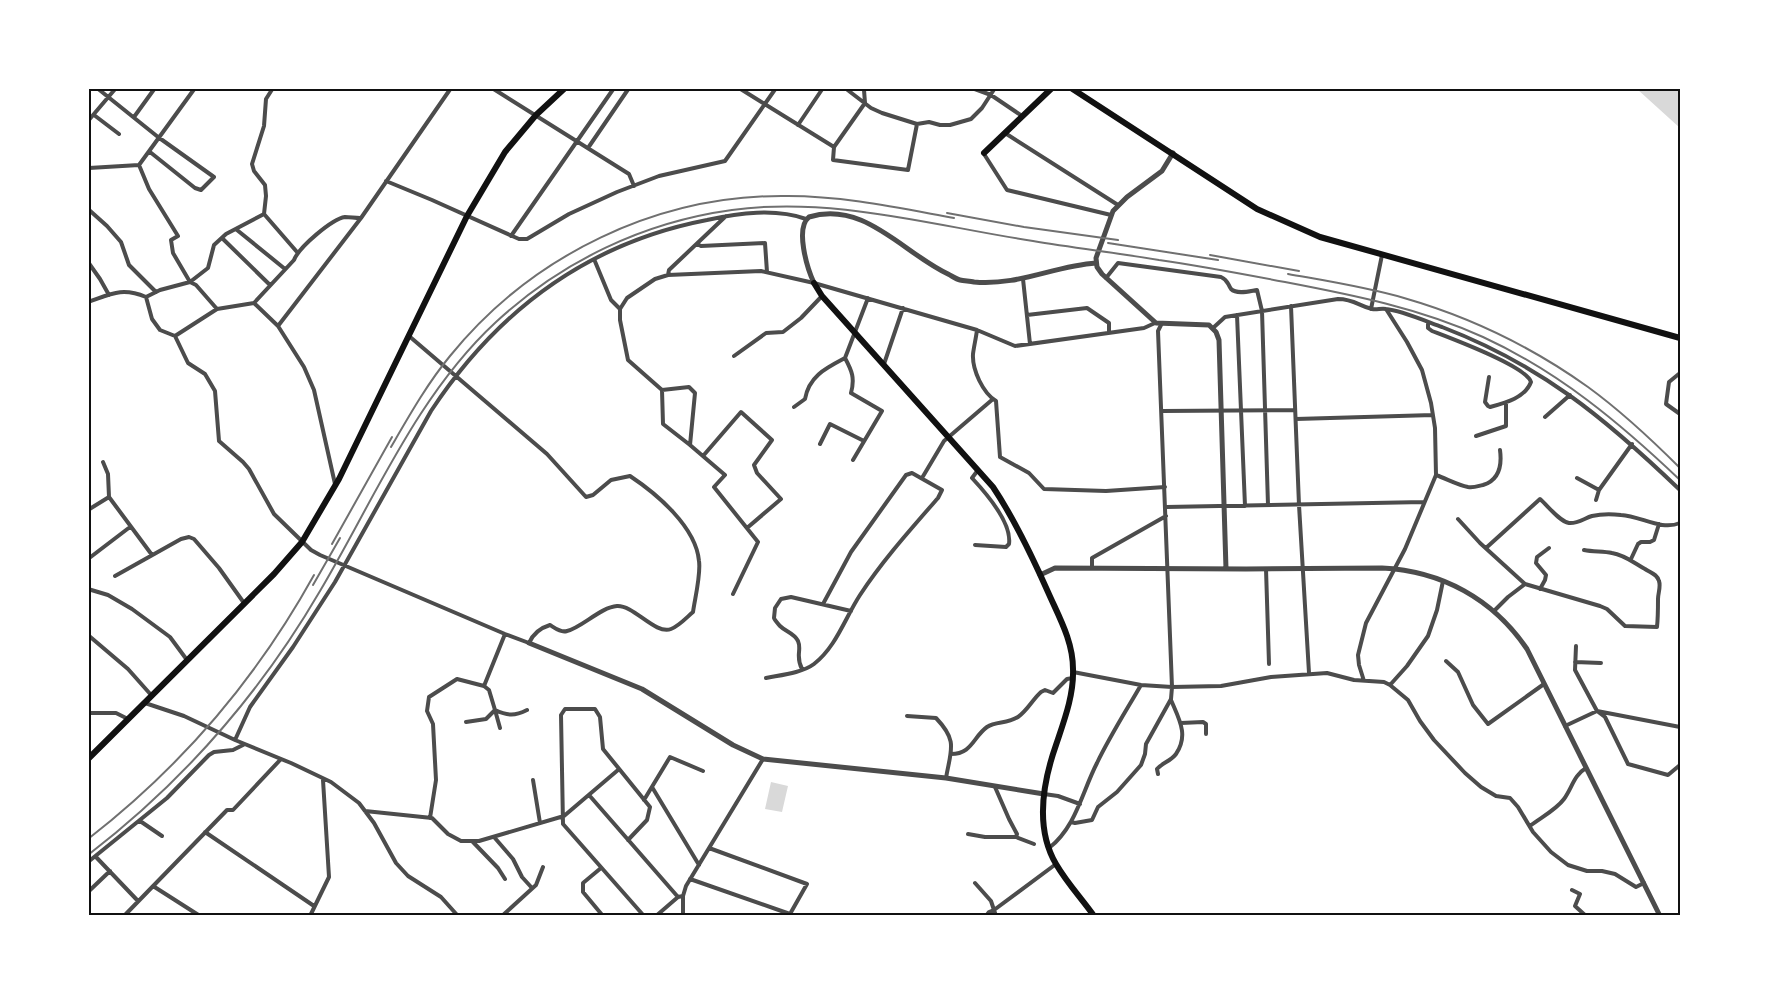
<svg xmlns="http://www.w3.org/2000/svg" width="1769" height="1004" font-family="Barlow,sans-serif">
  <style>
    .water { fill: #d9d9d9 }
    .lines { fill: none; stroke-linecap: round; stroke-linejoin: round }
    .minor { stroke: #4c4c4c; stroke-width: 4 }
    .tertiary { stroke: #4c4c4c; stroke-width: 5 }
    .secondary { stroke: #111; stroke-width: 6 }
    .rail { stroke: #707070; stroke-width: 2 }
    .neatline { fill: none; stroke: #111; stroke-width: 2 }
  </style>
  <rect width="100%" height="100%" fill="#fff"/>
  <path class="water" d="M1637 89H1680V128Z
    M771 782 788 786 782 812 765 809Z"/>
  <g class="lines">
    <path class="minor" d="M97 88 158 137 214 177 201 190 195 188 150 152
      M273 88 266 99 264 126 252 164 254 171 265 185 266 196 264 214 297 252
      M492 88 629 174 634 186
      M739 88 834 147 833 160 908 170 917 124
      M845 88 871 108 882 113 917 124 929 122 940 125H950L971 119 982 108 995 88
      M972 88 991 95 1022 116
      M94 115 119 134
      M134 117 155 88
      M88 121 116 88
      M798 125 823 88
      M1005 133 1118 205
      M834 147 865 103 864 90 866 88
      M588 148 629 88
      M984 154 1007 190 1111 215
      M139 165 149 189 178 236 171 240 173 253 190 282 208 268 214 245 226 234 264 214
      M89 168 139 165 195 88
      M386 181 432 200 519 239H527L569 214 617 192 659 176 725 161 776 88
      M88 209 107 226 121 242 129 265 156 292
      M237 230 285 269
      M511 236 614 88
      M222 238 270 285
      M697 244 701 246 765 243 767 272
      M594 259 611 300 620 309
      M88 262 100 279 109 295
      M668 275 669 270 726 216
      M1106 278 1118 263 1221 277C1228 280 1227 283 1231 289 1237 295 1250 291 1257 290L1262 311 1268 505
      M1023 279 1030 344
      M146 297 152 319 160 330 175 336 217 309 254 303 294 260C299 247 332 219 345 217 350 217 355 218 360 218
      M88 302C111 294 122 287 146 297L160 290 190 282 196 285 217 309
      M254 303 278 326 304 367 314 390 335 484
      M1291 306 1299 505 1309 673
      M1371 309 1382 255
      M1027 315 1087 308 1109 323V333
      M1237 315 1245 506
      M1428 322V328L1432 331C1450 338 1526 366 1531 382 1525 398 1505 403 1490 407L1488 406 1485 402 1489 377
      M278 326 361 218 451 88
      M1213 328 1225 317 1338 299C1354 299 1359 306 1372 309 1377 310 1381 308 1386 309 1400 310 1428 322 1442 327 1541 365 1605 418 1680 490
      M977 330C976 338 974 346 973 354 972 370 983 393 996 401L1000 457 1029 473 1044 489 1106 491 1165 487
      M175 336 188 363 205 374 215 391 219 441 243 462 249 469 274 514 311 550 320 555 505 634 529 643C533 634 540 628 550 625 555 628 561 633 567 631 581 628 601 607 617 606 634 605 655 635 671 629 679 626 687 617 693 612 695 598 701 574 699 561 696 527 657 494 630 476L611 480 593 495 586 497 547 454 409 336
      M734 356 766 333 783 332 801 318 822 296
      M845 358 868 298
      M884 364 903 308
      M1680 373 1669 382 1666 404 1680 414
      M662 390 689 387 695 393 690 445
      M794 407 805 399C809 376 826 368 845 358 852 371 855 378 851 393L882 411 853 460
      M1162 411 1295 410
      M1545 417 1570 395
      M1296 419 1433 415
      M1476 436 1506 426V403
      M820 444 830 424 864 441
      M703 456 741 412 772 440 754 465 757 473 781 499 747 528
      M103 462 108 474 109 497 152 555
      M1436 475C1447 479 1458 485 1468 487 1474 488 1478 486 1483 485 1499 480 1502 465 1500 450
      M922 478 944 441 993 399
      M1577 478 1599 490
      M1596 500 1599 490 1632 444
      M1166 507 1424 502
      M88 510 109 497
      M1458 519 1480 543 1525 584 1600 606 1607 609 1625 626 1657 627C1658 618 1658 609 1658 599 1658 593 1661 587 1659 581 1657 574 1651 573 1645 569 1634 563 1625 555 1612 553 1603 551 1594 552 1584 550
      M975 545 1006 547 1009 544C1012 523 986 493 972 478L978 470
      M1486 548 1540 499C1548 506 1559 521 1569 523 1577 524 1585 518 1592 516 1601 514 1611 514 1621 515 1641 516 1661 531 1680 523
      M88 559 130 527
      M1631 559 1638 544 1641 542H1650L1654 540 1659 524
      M1092 568V558L1166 516
      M1266 569 1269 664
      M115 576 181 539 189 537 194 539 219 568 244 603
      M88 589 108 595 132 609 170 637 187 660
      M1540 589 1545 580 1546 575 1536 563 1537 557 1549 548
      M733 594 758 542 714 487 725 475 690 445 663 424 662 390 628 360 620 320V309L627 298 655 279 668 275 761 271 814 283 977 330 1015 346 1144 328 1155 323
      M1494 611 1508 597 1525 584
      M88 635 128 669 152 696
      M1576 646 1575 670 1597 711 1605 717 1628 764 1668 775 1680 765
      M1446 661 1458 672 1473 705 1488 724 1544 684
      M1575 662 1601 663
      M802 669C795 656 802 650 798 641 794 633 786 632 780 626 779 625 774 619 774 618L775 608 781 599 791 597 851 611
      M1073 672 1141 685 1172 687 1221 686 1271 677 1327 673 1354 680 1384 682 1390 685 1408 700 1420 721 1434 740 1465 773 1481 787 1496 796 1510 798 1518 807 1533 832 1551 852 1568 865 1587 871H1602L1615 874 1636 887 1644 883
      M766 678C781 675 802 673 814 664 836 647 845 618 860 595 883 560 911 529 938 498L942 490 912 473 906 475 851 552 823 604
      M1364 681 1359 665 1358 655 1366 623 1405 549 1436 475 1435 428 1431 403 1422 370 1407 342 1386 309
      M1390 685 1407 666 1428 636 1437 610 1443 581
      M484 686 489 690 495 710C508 716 515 716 527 710
      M145 703 184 716 235 740 291 763 331 782 359 803 374 823 396 863 408 876 441 897 458 916
      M88 713H116L128 719
      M907 716 936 718C958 741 951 749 946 778
      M466 722 486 719 495 710 500 728
      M1181 723 1203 722 1206 724V734
      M1565 726 1597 711 1680 727
      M235 740 250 707 293 647 335 582 431 411C497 311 588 243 707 220 739 213 775 208 806 219
      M951 754C972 754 973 737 987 727 996 721 1007 724 1018 717 1027 711 1033 699 1041 692L1045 690 1053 693 1067 679 1073 678
      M1158 774 1157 769C1162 763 1171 761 1176 754 1189 735 1179 719 1171 700
      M533 780 540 823
      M652 787 699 865
      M1044 794 1058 796 1080 804
      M589 795 678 897 683 896
      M644 800 670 757 703 771
      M365 811 432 818 448 834 461 841H479L564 816 618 770
      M430 818 436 780 433 724 427 711 429 697 457 679 484 686 505 634
      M140 821 162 836
      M1071 822 1075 823 1092 820 1098 807 1117 792 1141 765 1145 754 1146 744 1171 699 1172 687 1158 331 1162 323
      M1530 826C1540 818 1556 810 1564 799 1572 788 1574 775 1586 768
      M205 832 314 906
      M968 834 985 837H1016L1017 834 1009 819 995 787
      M494 837 513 859 522 877 532 888
      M1016 837 1034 844
      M628 840 647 820 650 807 603 749 600 717 595 709H565L561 715 563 824 644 916
      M472 841 498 868 505 879
      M1049 848C1076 827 1082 792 1097 763 1110 736 1126 711 1141 685
      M96 857 138 901
      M88 862 167 798 209 755 214 752 233 750 243 745
      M601 868 583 883V892L603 916
      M690 879 790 914 807 884 709 848
      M975 883 991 901 994 910 989 912 986 916
      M153 886 200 916
      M1572 890 1580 894 1575 906 1586 916
      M88 892 110 871
      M124 916 227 810H233L281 759
      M310 916 329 877 323 780
      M502 916 536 885 543 867
      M656 916 678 897
      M683 916V896L686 886 763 759
      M996 916 994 910 1056 864"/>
    <path class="tertiary" d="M1173 153 1162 171 1127 197 1113 211 1096 258 1097 267 1102 274 1156 323 1209 325 1216 332 1219 340 1226 569
      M814 283C807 268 795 228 809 217 864 200 903 253 948 274 952 276 956 279 960 280 964 281 970 281 974 282 1018 286 1054 266 1096 263
      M1040 575 1055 568 1246 569 1382 568C1442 571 1493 599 1527 649L1660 916
      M529 643 642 689 733 745 763 759 946 778 1044 794"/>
    <path class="secondary" d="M1071 88 1257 209 1320 237 1680 338
      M984 153 1052 88
      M814 283 822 296 993 487C1015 520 1032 556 1048 592 1059 617 1073 641 1073 669 1074 695 1064 721 1056 745 1043 782 1035 828 1056 864 1067 883 1082 899 1094 916
      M88 759 274 574 302 542 339 479 467 216 505 152 536 115 565 88"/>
    <path class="rail" d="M947 213 1024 227 1118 240
      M1108 243 1218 260
      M1210 255 1299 271
      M1288 274C1327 281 1366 287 1404 298 1470 317 1532 347 1588 387 1621 411 1651 439 1680 468
      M391 447C409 416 427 384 450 356 532 255 658 194 788 196 844 196 899 208 954 218
      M332 544 392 437
      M313 585 340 538
      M88 839C181 767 257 678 314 575
      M88 855C183 782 260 694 320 591 374 500 417 395 496 322 562 261 644 222 732 210 833 196 934 226 1033 241 1075 248 1117 253 1159 260 1201 266 1243 274 1285 282 1353 295 1419 308 1483 337 1559 372 1620 423 1680 480"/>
  </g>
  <rect width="1769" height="1004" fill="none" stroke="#ffffff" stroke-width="180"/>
  <rect x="90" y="90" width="1589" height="824" class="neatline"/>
</svg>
